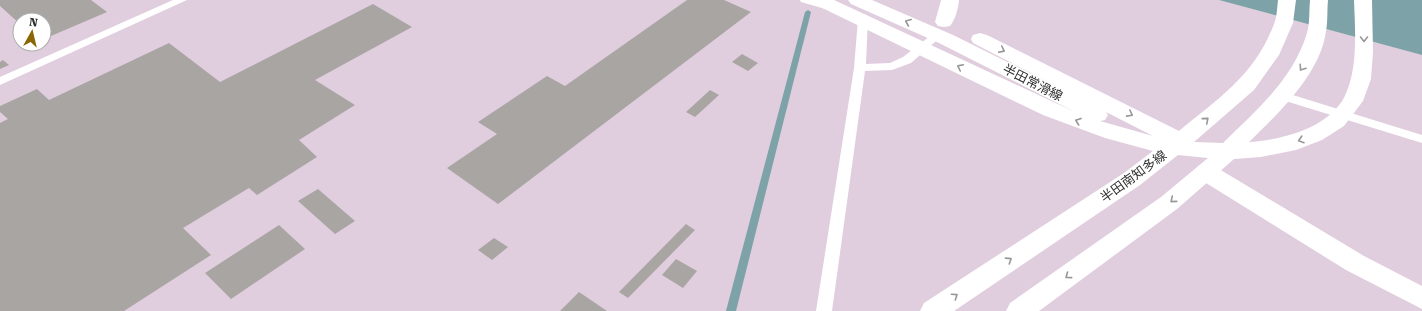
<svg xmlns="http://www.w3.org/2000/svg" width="1422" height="311" font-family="'Roboto Serif','Noto Sans JP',serif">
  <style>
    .industrial { fill: #e0cedf; fill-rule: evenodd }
    .water { fill: #7da2a7 }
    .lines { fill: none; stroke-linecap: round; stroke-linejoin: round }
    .stream { fill: #7da2a7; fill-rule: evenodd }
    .building { fill: #a9a5a3 }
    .lane { fill: #fff; fill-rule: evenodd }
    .street { fill: #fff; fill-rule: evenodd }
    .secondary { fill: #fff; fill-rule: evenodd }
    .primary { fill: #fff; fill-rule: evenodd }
    .oneway { stroke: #989798 }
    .labels { text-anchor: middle; stroke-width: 3; stroke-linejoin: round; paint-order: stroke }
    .street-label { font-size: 13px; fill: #302f30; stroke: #fff }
  </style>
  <rect width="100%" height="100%" fill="#e0dde1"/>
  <path class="industrial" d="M0 0H1219L1422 55V311H0ZM20 20H44V44H20Z"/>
  <path class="water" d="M1219 0H1422V55Z"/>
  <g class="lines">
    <path class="stream" d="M808 10 811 12 736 311H726L805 12Z"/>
  </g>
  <path class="building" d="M0 0H91L107 12 44 39V20H20V24L0 6Z
    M687 0H724L751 12 498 204 447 168 497 134 478 122 547 76 565 86Z
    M373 4 412 27 315 80 355 105 299 140 317 157 257 195 249 188 183 228 211 255 124 311H0V123L8 119 0 112V106L37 89 49 100 169 43 220 82Z
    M742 54 758 63 748 71 732 62Z
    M3 60 9 65 0 69V62Z
    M710 90 719 95 695 117 686 112Z
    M318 189 355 221 335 234 298 201Z
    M686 224 695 230 628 298 619 292Z
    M279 225 305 249 231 299 205 273Z
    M494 238 508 247 492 260 478 250Z
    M676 259 697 271 683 288 662 275Z
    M579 292 607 311H560Z"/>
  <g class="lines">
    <path class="lane" d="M173 0H187L0 85V77Z
      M800 0H816L833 5 834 7 829 10 801 2Z
      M856 12 867 15 868 17 866 64 890 63 903 57 934 33 938 32 943 35 911 63 892 70 865 71 832 311H816L854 68 858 19 851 15Z
      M1283 92 1422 135V143L1279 99 1277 96 1279 93Z"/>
    <path class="street" d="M941 0H959C958 9 956 18 950 26L944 27 938 26 935 22Z"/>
    <path class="secondary" d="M1206 164 1214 166 1364 256 1422 286V309L1346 270 1198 178 1195 172 1198 166Z"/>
    <path class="primary" d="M811 0H834L1075 112 939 43 851 4 848 0H872L953 35 1062 89 973 43 971 39 973 35 980 33 987 35 1179 131C1219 98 1255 75 1274 24 1277 17 1277 8 1278 0H1296L1293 23 1279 55 1254 90 1194 142 1223 143C1256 110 1293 80 1307 33 1310 23 1309 11 1310 0H1328C1327 10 1328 21 1326 31 1321 73 1278 114 1249 142 1283 140 1334 127 1347 91 1358 63 1355 29 1354 0H1372L1373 52 1371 79 1363 101 1344 126 1322 140 1296 150 1261 157 1234 159 1177 209 1039 311H1006L1010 303 1161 197 1208 158 1178 155 1140 185 954 311H920L924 303 1124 173 1153 151 1105 138 1043 115 814 4ZM1106 112 1153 136 1100 121 1105 120 1108 115Z"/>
  </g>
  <defs><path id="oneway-chevron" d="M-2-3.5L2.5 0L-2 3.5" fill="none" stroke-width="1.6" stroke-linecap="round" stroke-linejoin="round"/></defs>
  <g class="oneway">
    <use href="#oneway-chevron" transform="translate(908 22) rotate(-157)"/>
    <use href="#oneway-chevron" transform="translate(1364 39) rotate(90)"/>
    <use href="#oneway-chevron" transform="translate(1002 50) rotate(26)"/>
    <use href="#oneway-chevron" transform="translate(960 67) rotate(-154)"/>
    <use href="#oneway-chevron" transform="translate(1302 68) rotate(124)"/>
    <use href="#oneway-chevron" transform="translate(1130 114) rotate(28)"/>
    <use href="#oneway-chevron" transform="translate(1206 120) rotate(-40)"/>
    <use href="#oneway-chevron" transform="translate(1078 121) rotate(-160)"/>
    <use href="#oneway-chevron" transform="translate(1301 140) rotate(162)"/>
    <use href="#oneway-chevron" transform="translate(1173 200) rotate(140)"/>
    <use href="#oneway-chevron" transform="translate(1009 260) rotate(-33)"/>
    <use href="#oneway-chevron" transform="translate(1068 276) rotate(144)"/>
    <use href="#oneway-chevron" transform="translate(955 296) rotate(-34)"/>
  </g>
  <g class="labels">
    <g class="street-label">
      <text transform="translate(1033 82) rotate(27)" y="5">半田常滑線</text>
      <text transform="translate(1133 176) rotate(-36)" y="5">半田南知多線</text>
    </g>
  </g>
  <g transform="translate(32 32) rotate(8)"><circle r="19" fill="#ffffff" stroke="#acacac"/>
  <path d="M0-3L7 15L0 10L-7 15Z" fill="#8a6605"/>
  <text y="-6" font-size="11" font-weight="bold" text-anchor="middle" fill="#302f30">N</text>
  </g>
</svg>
